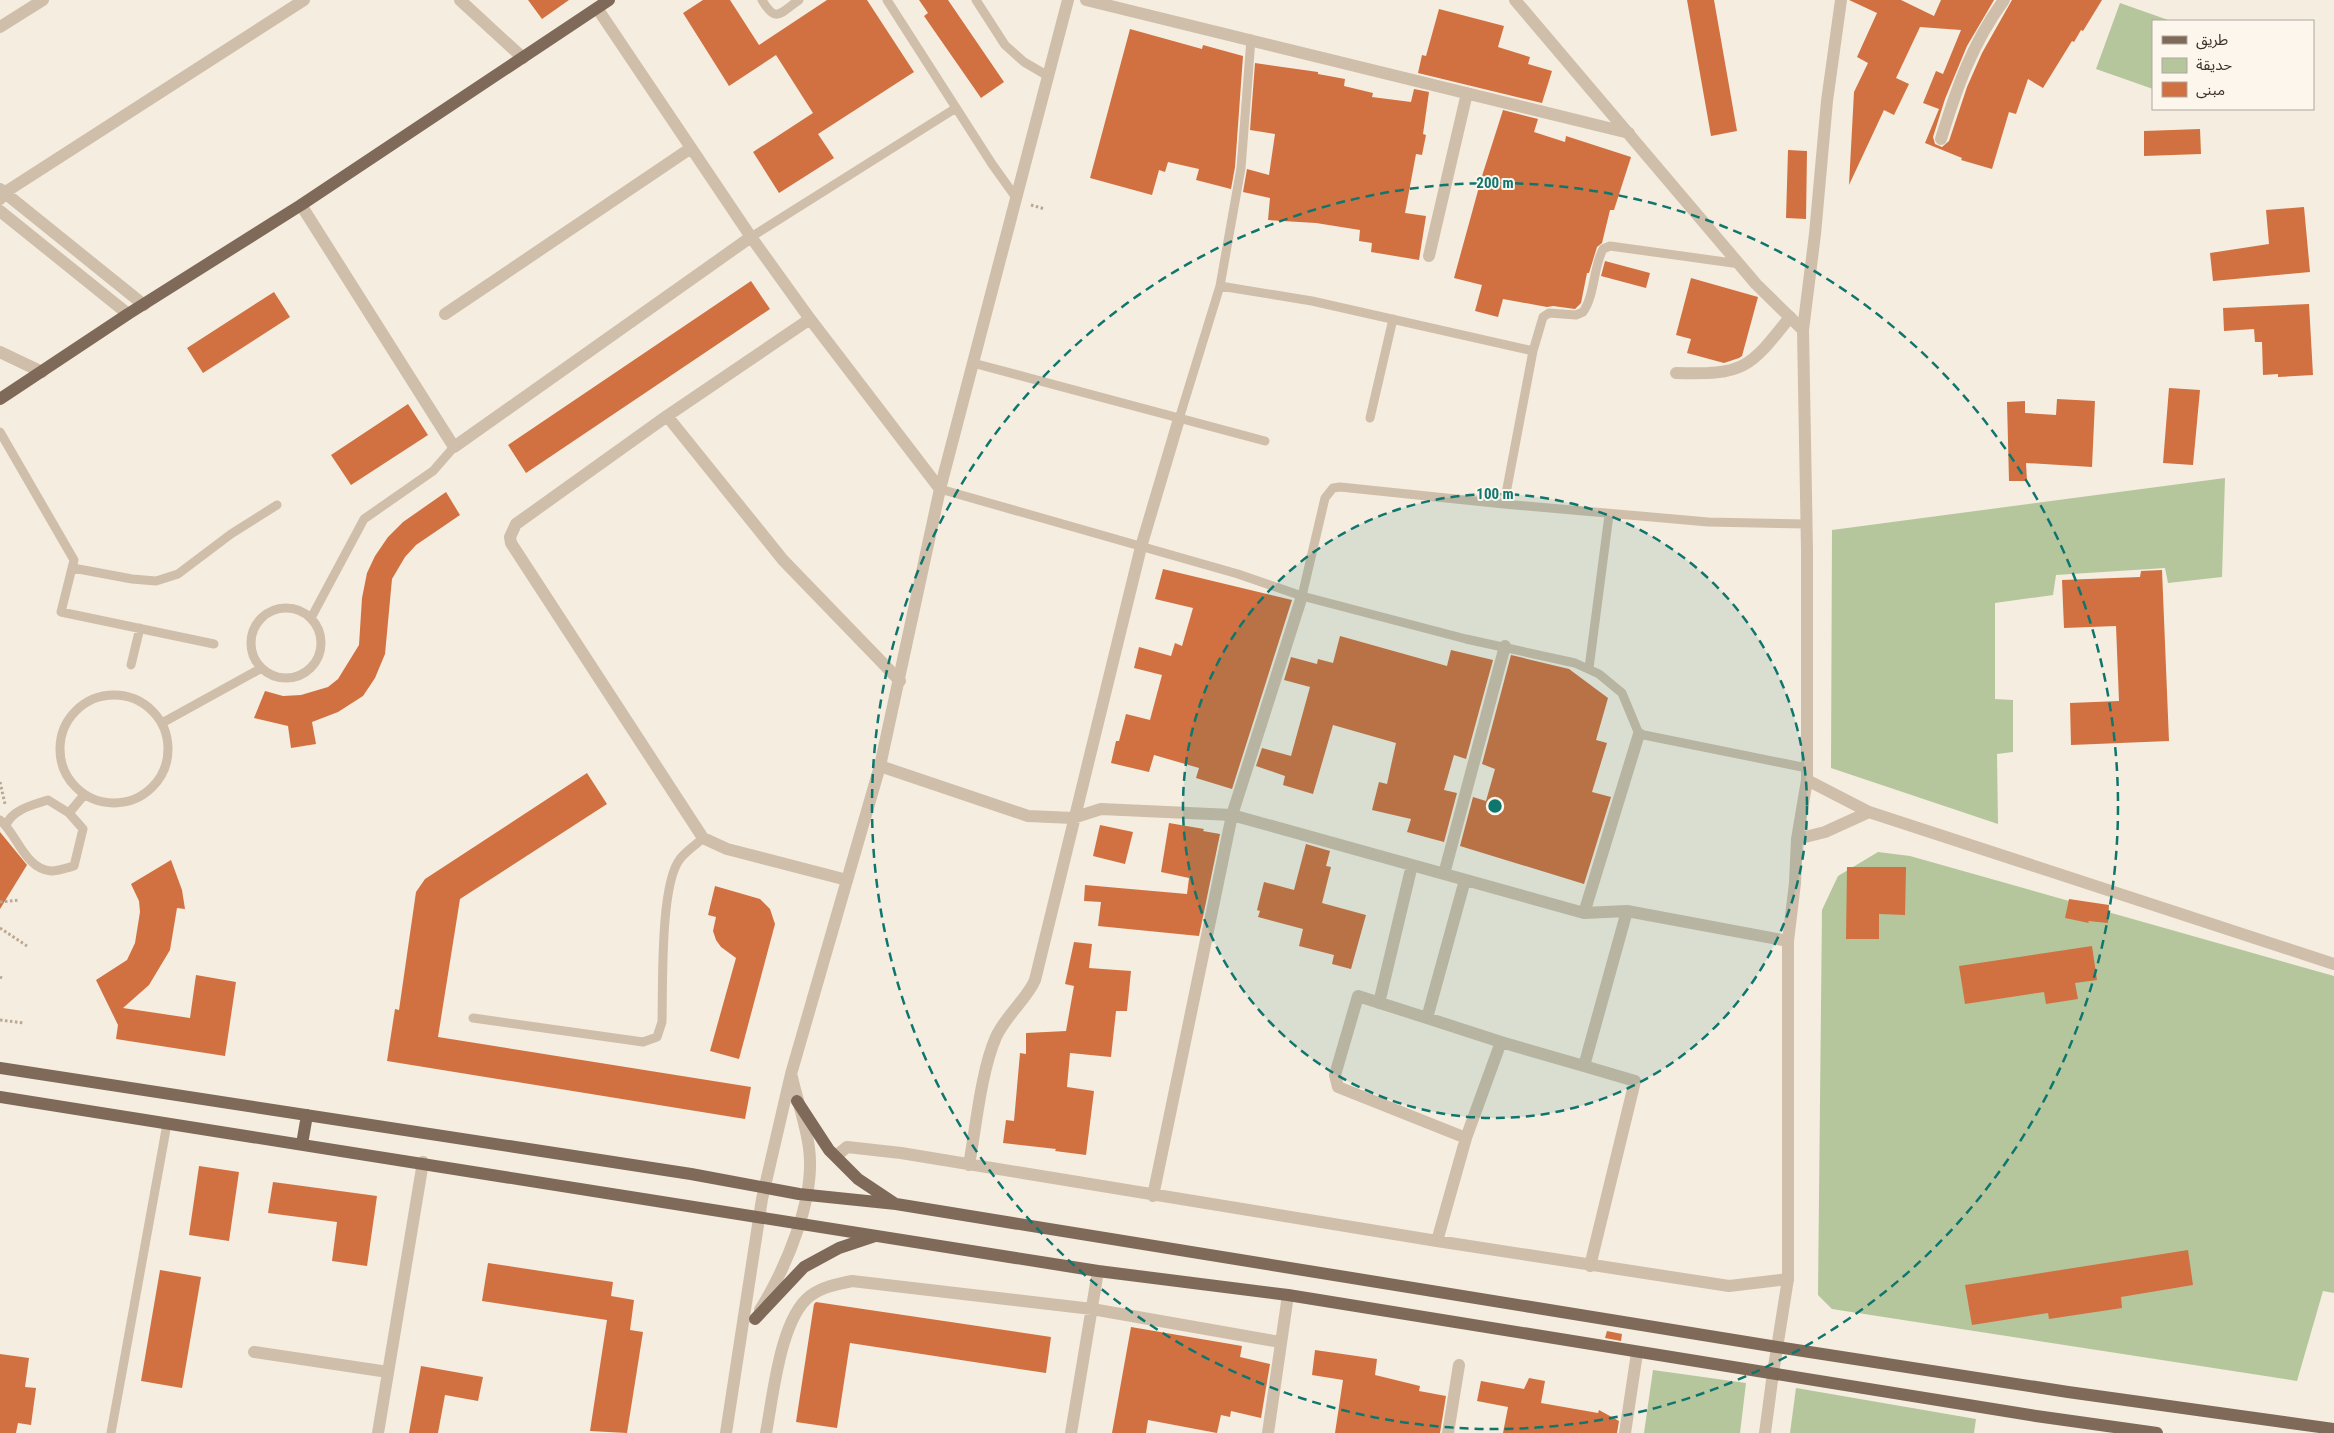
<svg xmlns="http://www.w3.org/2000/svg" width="2334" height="1433" font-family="'Roboto Condensed','Noto Sans Arabic',sans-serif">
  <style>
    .green { fill: #b5c69d }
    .building { fill: #d17141 }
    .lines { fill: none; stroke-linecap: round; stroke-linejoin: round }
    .path { stroke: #bba893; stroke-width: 3; stroke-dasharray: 2.5 2.5; stroke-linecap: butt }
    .service { stroke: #cfbea9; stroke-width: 9 }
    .minor { stroke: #cfbea9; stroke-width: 12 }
    .tertiary { stroke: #cfbea9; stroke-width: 12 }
    .primary { stroke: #7f6959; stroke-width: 12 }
    .ring { fill: none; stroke: #0f766e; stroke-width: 2.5; stroke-dasharray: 9 6 }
    .centre { fill: #0f766e; stroke: #fcf6ec; stroke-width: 2.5 }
    .ring-label { font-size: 15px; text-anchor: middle; font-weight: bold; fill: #0f766e; stroke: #fcf6ec; stroke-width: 4; stroke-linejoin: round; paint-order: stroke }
  </style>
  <rect width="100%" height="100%" fill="#f5eddf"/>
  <path class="green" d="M2120 3 2171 21H2153V89L2096 69Z
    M2225 478 2222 577 2168 583 2165 568 2056 575 2053 595 1995 603V699L2013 700V752L1997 754 1998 824 1831 768 1832 530Z
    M1878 852 1910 856 2334 976V1293L2323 1291 2297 1381 1832 1309 1818 1295 1822 910 1838 876Z
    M1653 1370 1746 1383 1740 1433H1644Z
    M1796 1388 1976 1419 1974 1433H1790Z"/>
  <path class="building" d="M528 0H569L542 19Z
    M703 0H730L759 45 827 0H867L914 72 818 134 834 158 779 193 753 152 813 113 776 55 729 86 683 13Z
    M919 0H948L1004 82 981 98 924 16 928 13Z
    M1687 0H1714L1737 131 1711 136Z
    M1849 0H1901L1934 16 1941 0H1994L1967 46 1945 99 1933 137 1935 144 1942 147 1949 141 1967 87 1982 53 2012 0H2102L2083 31 2081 30 2074 42 2072 41 2043 88 2028 79 2016 114 2009 112 1992 169 1961 160 1962 158 1925 143 1939 109 1923 103 1936 71 1943 74 1961 30 1920 27 1896 78 1909 84 1894 115 1884 110 1849 185 1854 92 1868 63 1857 57 1877 13Z
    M1439 9 1504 26 1498 47 1530 57 1528 64 1552 71 1542 103 1418 73 1422 55 1426 56Z
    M1130 29 1202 49 1203 45 1243 56 1235 167 1231 189 1196 180 1199 169 1168 162 1165 172 1159 170 1152 195 1090 178Z
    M1255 63 1318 72V74L1345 79 1344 86 1373 93 1372 97 1411 102 1414 89 1429 92 1423 134 1426 135 1422 155 1416 154 1405 213 1426 216 1419 260 1371 252 1372 243 1359 241 1360 230 1316 223 1268 220 1270 198 1243 192 1247 169 1269 175 1275 134 1250 130Z
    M1503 110 1538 119 1534 132 1565 142 1566 136 1631 157 1614 210H1610L1602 243 1597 247 1589 273H1587L1581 303 1575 309 1553 306 1547 307 1503 299 1498 317 1475 311 1482 285 1454 278 1482 176Z
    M2200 129 2201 154 2144 156V131Z
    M1788 150 1807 151 1806 219 1786 218Z
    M2304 207 2310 272 2213 281 2210 253 2269 244 2266 210Z
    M1605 261 1650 273 1646 288 1601 276Z
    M1691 278 1758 297 1742 356 1739 358 1724 363 1687 353 1691 339 1676 335Z
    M751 281 770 309 526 473 508 445Z
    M274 292 290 317 203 373 187 348Z
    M2309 304 2313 375 2278 377V374L2263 375 2262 342H2255L2254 329 2224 331 2223 308Z
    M2169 388 2200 390 2193 465 2163 463Z
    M2057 399 2095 401 2092 467 2026 463 2027 481H2009L2007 402 2025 401V413L2056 415Z
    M408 404 428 435 351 485 331 455Z
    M446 492 460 515 416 545 405 557 392 579 385 654 375 678 363 696 338 712 312 722 316 744 291 748 288 726 254 718 265 691 283 696 301 695 328 687 338 679 359 645 362 598 367 573 375 556 388 537 403 522Z
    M1163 569 1292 600 1232 789 1196 778 1199 768 1154 755 1149 772 1111 763 1116 741H1119L1126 714 1150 720 1162 675 1134 668 1139 647 1171 656 1175 643 1182 646 1193 608 1155 599Z
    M2162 570 2169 741 2071 745 2070 703 2119 701 2116 626 2064 628 2062 580 2140 577 2141 571Z
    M1340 636 1447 666 1451 650 1493 660 1466 759 1454 755 1444 790 1457 793 1444 842 1407 832 1411 819 1372 810 1379 782 1387 784 1396 743 1333 725 1313 794 1283 785 1285 776 1256 766 1262 748 1291 756 1310 687 1284 680 1291 657 1317 664 1318 659 1333 663Z
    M1511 655 1569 669 1608 698 1596 740 1607 743 1592 792 1611 797 1584 884 1460 846 1473 797 1486 801 1495 769 1482 764Z
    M587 773 607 804 460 899 438 1037 751 1087 745 1119 387 1061 395 1009 399 1010 416 892 425 879Z
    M1169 823 1204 829 1203 831 1220 834 1199 936 1098 926 1101 902 1084 901 1085 885 1187 894 1189 878 1161 872Z
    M1100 825 1133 832 1125 864 1093 856Z
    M0 832 27 865 0 909Z
    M1306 844 1330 851 1326 866 1331 867 1322 903 1366 915 1351 969 1332 964 1334 955 1299 946 1303 929 1258 917 1260 911 1257 910 1264 882 1294 890Z
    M171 860 182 890 185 909 177 908 170 950 149 985 123 1008 190 1018 196 975 236 982 225 1056 116 1039 118 1025 96 980 127 960 135 943 140 912 139 901 131 884Z
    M1847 867H1906L1905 915 1879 914V939H1846Z
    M715 886 760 899 770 909 775 924 739 1059 710 1051 736 958 721 947 716 940 713 931 716 917 708 915Z
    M2069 899 2109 905 2108 923 2088 921 2089 923 2065 918Z
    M1074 942 1092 944 1089 968 1131 971 1127 1011H1116L1111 1057 1070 1053 1067 1087 1094 1091 1086 1155 1055 1151 1056 1149 1003 1143 1006 1120 1014 1121 1020 1053 1026 1054V1033L1066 1031 1074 986 1065 984Z
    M2092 946 2097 980 2075 983 2078 999 2046 1004 2044 992 1965 1004 1959 966Z
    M199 1166 239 1172 229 1241 189 1235Z
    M273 1182 377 1196 367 1266 332 1261 337 1222 268 1213Z
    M2188 1250 2193 1285 2121 1297 2122 1308 2049 1319 2048 1313 1972 1325 1965 1285Z
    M488 1263 613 1282 611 1296 634 1300 630 1330 643 1332 627 1433 590 1431 607 1320 482 1301Z
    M160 1270 201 1277 182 1388 141 1381Z
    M816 1302 1051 1337 1046 1373 850 1343 837 1428 796 1422 814 1304Z
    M1131 1327 1242 1346 1240 1357 1270 1364 1261 1418 1231 1411 1230 1417 1221 1415 1217 1433 1148 1420 1146 1433H1112Z
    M1607 1331 1622 1334 1621 1341 1605 1338Z
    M1315 1350 1377 1359 1375 1375 1420 1386 1419 1391 1446 1396 1440 1433H1335L1343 1380 1312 1375Z
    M0 1354 29 1358 25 1387 36 1388 31 1425 18 1423 16 1433H0Z
    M421 1366 483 1377 478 1401 445 1395 438 1433H409Z
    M1529 1378 1545 1381 1541 1403 1598 1413 1599 1410 1619 1421 1617 1433H1503L1508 1407 1477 1401 1481 1381 1524 1389Z"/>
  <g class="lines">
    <path class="path" d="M1031 205 1045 209
      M0 782 5 804
      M0 902 19 900
      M0 928 27 946
      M0 977 2 978
      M0 1020 24 1023"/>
    <path class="service" d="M762 0C776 24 780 13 799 0
      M887 0 992 164 1015 196
      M976 0 1005 45 1024 62 1048 76
      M751 237 956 108
      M1740 264 1610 246 1603 249C1593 268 1595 295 1583 312L1576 315 1549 313 1543 317 1533 351 1504 504 1708 522 1807 524
      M1220 286 1312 301 1533 351
      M973 363 1265 441
      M1370 418 1393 319
      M1179 419 1220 286 1241 168 1251 39
      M0 432 74 560 61 612 214 644
      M940 489 1238 574 1302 596 1466 639 1575 663 1599 674 1622 693 1639 734 1807 768
      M73 568 132 579 156 581 178 574 231 534 277 505
      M1302 596 1325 498 1333 488 1340 487 1504 504
      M251 643a35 35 0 1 1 70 0a35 35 0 1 1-70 0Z
      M311 618 364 519 433 471 454 447
      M131 665 140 628
      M1589 668 1609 515
      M60 749a54 54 0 1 1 108 0a54 54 0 1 1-108 0Z
      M162 723 260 669
      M69 813 84 795
      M0 820C17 834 25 869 51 871 58 871 67 868 74 866L83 829 69 813 48 800C33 805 13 809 6 825
      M473 1018 643 1042 657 1037 662 1022C663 986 660 884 680 859 686 851 696 845 703 838
      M111 1433 167 1124"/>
    <path class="minor" d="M460 0 523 58
      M1086 0 1629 133
      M597 8 751 237 810 319 940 489
      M0 27 43 0
      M1941 139C1957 87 1972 44 2004 0
      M0 189 144 305
      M0 199 4 193 304 0
      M301 205 454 447 751 237
      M0 211 128 314
      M1429 256 1467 93
      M445 314 691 148
      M810 319 667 416 516 524 510 537 511 543 703 838 727 849 847 880
      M0 352 42 372
      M1676 373C1744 375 1749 369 1790 317
      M667 416 783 560 900 681
      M880 766 1028 816 1073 818 1101 809 1232 815 1584 913 1627 911 1788 941
      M1444 874 1505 646
      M1465 880 1427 1018 1501 1042
      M1584 913 1639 734
      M1379 1003 1412 865
      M1427 1018 1358 996 1335 1075 1338 1087 1466 1138
      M1584 1066 1635 1081 1590 1266
      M836 1156 847 1147 901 1153 1437 1241 1729 1286 1788 1279
      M969 1165C976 1127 981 1071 996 1037 1006 1015 1027 999 1035 980L1141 547 1179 419
      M1153 1196 1232 815 1302 596
      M1437 1241 1466 1138 1501 1042 1584 1066 1627 911
      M254 1352 388 1372
      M378 1433 423 1162
      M766 1433C773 1397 780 1319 810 1296 822 1287 837 1284 852 1281L1092 1309 1280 1342
      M1071 1433 1098 1271
      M1268 1433 1288 1295
      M1448 1433 1459 1365
      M1625 1433 1637 1353
      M1765 1433 1773 1373"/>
    <path class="tertiary" d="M1515 0 1756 284 1803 330
      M1807 780 1869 812 2334 964
      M1797 839 1825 832 1869 812
      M760 1310C786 1268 816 1198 809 1148 806 1124 797 1100 792 1077
      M1773 1373 1788 1279V941L1795 883 1797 839 1807 780V550L1803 330 1815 234 1827 101 1841 0
      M726 1433 762 1199 791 1074 880 766 940 489 1068 0"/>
    <path class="primary" d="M0 399 128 314 301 205 609 0
      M0 1068 691 1174 799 1194 896 1204 1777 1347 2068 1392 2334 1429
      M0 1097 1098 1271 1288 1295 2036 1416 2157 1433
      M797 1101 829 1150 858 1179 894 1203
      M302 1144 307 1115
      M755 1319 804 1267 839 1248 875 1236"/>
  </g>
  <circle cx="1495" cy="806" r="312" fill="#0f766e" fill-opacity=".12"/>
  <g class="ring">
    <circle cx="1495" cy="806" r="312"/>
    <circle cx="1495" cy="806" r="623"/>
  </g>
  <circle cx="1495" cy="806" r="8" class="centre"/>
  <g class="ring-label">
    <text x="1495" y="188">200 m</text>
    <text x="1495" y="499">100 m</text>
  </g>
  <rect x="2152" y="20" width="162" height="90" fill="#fcf6ec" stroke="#afa79e"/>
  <rect x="2162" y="36" width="25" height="8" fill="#7f6959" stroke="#afa79e"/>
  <text x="2196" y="45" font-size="15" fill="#3c312a">طريق</text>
  <rect x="2162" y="58" width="25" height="15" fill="#b5c69d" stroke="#afa79e"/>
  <text x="2196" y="70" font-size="15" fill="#3c312a">حديقة</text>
  <rect x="2162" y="82" width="25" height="15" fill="#d17141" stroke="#afa79e"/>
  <text x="2196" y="95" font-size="15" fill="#3c312a">مبنى</text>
</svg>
